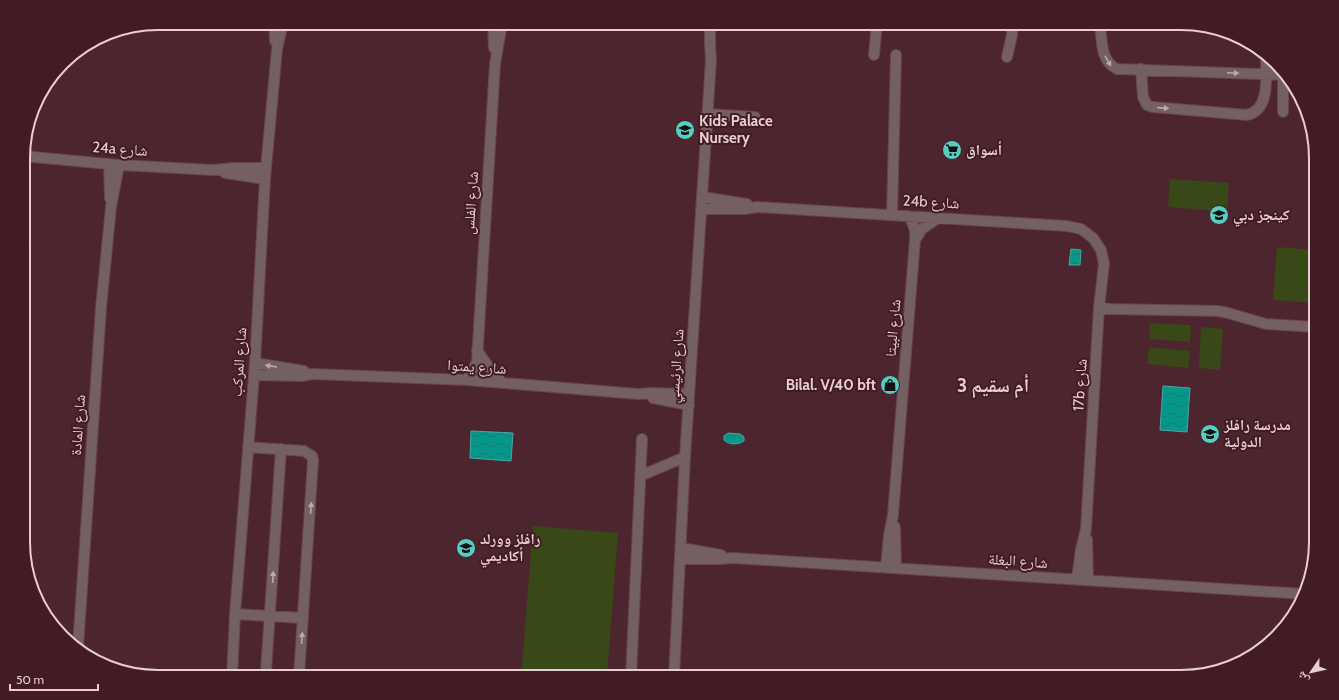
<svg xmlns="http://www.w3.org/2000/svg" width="1339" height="700" font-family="Cabin,'Noto Naskh Arabic',sans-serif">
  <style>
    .green { fill: #384816 }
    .water { fill: url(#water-waves); stroke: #4aa8a1 }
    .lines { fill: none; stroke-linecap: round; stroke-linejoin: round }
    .minor-casing { stroke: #69434d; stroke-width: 12 }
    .minor { stroke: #745f63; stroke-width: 10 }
    .oneway { fill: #bfa7ac }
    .labels { text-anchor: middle; stroke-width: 4; stroke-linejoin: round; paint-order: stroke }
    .poi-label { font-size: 15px; font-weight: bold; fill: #e8ced3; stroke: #421b25; text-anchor: start }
    .street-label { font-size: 15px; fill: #e8ced3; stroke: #421b25 }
    .district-label { font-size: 19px; font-weight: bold; fill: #e8ced3; stroke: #421b25 }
    .rim { fill: none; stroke: #e8ced3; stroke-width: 2 }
  </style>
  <defs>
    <pattern id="water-waves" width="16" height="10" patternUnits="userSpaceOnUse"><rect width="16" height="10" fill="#06978b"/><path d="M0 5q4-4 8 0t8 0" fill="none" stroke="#197c74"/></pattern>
  </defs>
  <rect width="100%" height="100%" fill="#4d252f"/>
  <path class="green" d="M1170 179 1229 183 1227 212 1168 207Z
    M1277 247 1315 250V303L1273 300Z
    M1150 323 1191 325 1190 342 1149 339Z
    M1201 327 1223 329 1220 370 1199 368Z
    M1149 347 1190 351 1188 368 1147 364Z
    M533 526 618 533 607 677H521Z"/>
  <path class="water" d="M1071 249 1081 250 1080 265H1069Z
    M1163 386 1190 388 1187 432 1160 430Z
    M471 431 513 433 511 461 470 458Z
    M728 433 740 434 744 437V441C738 445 729 445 724 440V436Z"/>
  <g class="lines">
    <defs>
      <path id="minor" d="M274 23 275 41
        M493 23 494 48
        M1100 23C1102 40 1100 61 1117 69L1284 75
        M874 55 877 23
        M1007 57 1012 35V23
        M1141 69 1143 97 1147 105 1153 107 1247 115C1270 110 1266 78 1266 59
        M1283 112V75
        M707 114 755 117
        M23 156 119 165 213 170 233 168H266
        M109 164 110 198
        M225 173 265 179
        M702 197 747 204
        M701 209H745L757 207 1067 226 1081 229 1093 238 1101 250 1104 264 1099 307 1086 529 1081 549 1077 579
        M892 215 896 55
        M915 240 922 229 938 218
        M1099 307 1110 309 1218 311 1228 313 1266 324 1315 327
        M477 350 485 362 502 383
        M255 363 304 371
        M254 375 301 376 313 374 467 380 638 394 651 393 689 394
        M467 380 474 368 477 361 495 64 502 23
        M653 398 689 405
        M248 447 304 451 312 456 313 460 299 677
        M640 476 685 457
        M895 527 896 568
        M1087 539 1088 580
        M681 548 721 555
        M680 559H719L733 558 1304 594
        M886 567 889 535 893 515 915 240C916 230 914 224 908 216
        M235 614 303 618
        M78 647 101 308 111 207 119 165
        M232 677 235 614 255 363 265 179 277 49 283 23
        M267 677 266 671 281 449
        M631 677 642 439
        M674 677 685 457 711 60 710 43V23"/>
    </defs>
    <use href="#minor" class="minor-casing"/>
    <use href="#minor" class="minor"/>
  </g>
  <defs><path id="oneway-solid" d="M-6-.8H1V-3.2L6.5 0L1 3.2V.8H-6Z"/></defs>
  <g class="oneway">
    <use href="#oneway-solid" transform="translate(1108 61) rotate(59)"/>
    <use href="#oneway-solid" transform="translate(1233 73) rotate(2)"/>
    <use href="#oneway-solid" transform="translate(1163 108) rotate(5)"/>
    <use href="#oneway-solid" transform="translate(271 366) rotate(-171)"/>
    <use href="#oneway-solid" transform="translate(311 508) rotate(-86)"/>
    <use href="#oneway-solid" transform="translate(273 577) rotate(-87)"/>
    <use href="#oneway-solid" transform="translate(302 638) rotate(-86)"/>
  </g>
  <defs>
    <symbol id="school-disc" viewBox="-11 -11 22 22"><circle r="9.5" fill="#57cec1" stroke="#421b25"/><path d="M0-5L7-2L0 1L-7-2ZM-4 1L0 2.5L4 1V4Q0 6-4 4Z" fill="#111"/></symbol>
    <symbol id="supermarket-disc" viewBox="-11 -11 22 22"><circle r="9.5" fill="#57cec1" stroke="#421b25"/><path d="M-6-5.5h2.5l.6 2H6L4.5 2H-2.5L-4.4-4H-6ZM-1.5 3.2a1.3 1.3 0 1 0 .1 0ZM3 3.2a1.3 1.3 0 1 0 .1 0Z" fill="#111"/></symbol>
    <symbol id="shop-disc" viewBox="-11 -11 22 22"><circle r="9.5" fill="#57cec1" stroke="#421b25"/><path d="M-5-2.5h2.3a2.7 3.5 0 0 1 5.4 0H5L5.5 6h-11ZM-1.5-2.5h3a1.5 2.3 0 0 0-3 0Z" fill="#111"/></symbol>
  </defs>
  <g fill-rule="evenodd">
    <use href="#school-disc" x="674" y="119" width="22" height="22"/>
    <use href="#supermarket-disc" x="941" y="139" width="22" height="22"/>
    <use href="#school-disc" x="1208" y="204" width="22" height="22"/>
    <use href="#shop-disc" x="879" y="374" width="22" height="22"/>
    <use href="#school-disc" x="1199" y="423" width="22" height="22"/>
    <use href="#school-disc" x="455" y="537" width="22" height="22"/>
  </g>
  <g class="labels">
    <g class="poi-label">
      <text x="699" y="126">Kids Palace<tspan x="699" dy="17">Nursery</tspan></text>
      <text x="966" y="155">أسواق</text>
      <text x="1233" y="220">كينجز دبي</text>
      <text x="876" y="390" text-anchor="end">Bilal. V/40 bft</text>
      <text x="1224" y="430">مدرسة رافلز<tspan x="1224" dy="17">الدولية</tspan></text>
      <text x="480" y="544">رافلز وورلد<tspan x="480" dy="17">أكاديمي</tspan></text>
    </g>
    <g class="street-label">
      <text transform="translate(120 149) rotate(4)" y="5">24a شارع</text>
      <text transform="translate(931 202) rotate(3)" y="5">24b شارع</text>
      <text transform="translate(471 203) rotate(-86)" y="5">شارع الفلس</text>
      <text transform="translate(893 328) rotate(-85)" y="5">شارع البيتا</text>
      <text transform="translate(239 362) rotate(-86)" y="5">شارع المركب</text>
      <text transform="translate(676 366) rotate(-86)" y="5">شارع الرئيسي</text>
      <text transform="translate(477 367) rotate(4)" y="5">شارع يمتوا</text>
      <text transform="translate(1080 385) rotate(-86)" y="5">17b شارع</text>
      <text transform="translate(78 425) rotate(-86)" y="5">شارع المادة</text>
      <text transform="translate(1018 561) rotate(4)" y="5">شارع البغلة</text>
    </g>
    <g class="district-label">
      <text x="993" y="392">أم سقيم 3</text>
    </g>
  </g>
  <path d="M0 0H1339V700H0ZM158 30H1181A128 128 0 0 1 1309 158V542A128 128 0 0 1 1181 670H158A128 128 0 0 1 30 542V158A128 128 0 0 1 158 30Z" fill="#421b25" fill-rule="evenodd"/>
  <path class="rim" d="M158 30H1181A128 128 0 0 1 1309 158V542A128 128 0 0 1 1181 670H158A128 128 0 0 1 30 542V158A128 128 0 0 1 158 30Z"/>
  <g transform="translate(1311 672) rotate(236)" stroke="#421b25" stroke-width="3" paint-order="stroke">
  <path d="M0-3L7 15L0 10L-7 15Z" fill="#e8ced3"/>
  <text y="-6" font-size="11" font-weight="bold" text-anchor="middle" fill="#e8ced3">ش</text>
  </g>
  <path d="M10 684v6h88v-6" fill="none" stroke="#e8ced3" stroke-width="2"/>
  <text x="16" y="684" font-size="12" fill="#e8ced3" stroke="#421b25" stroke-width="3" paint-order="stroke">50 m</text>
</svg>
